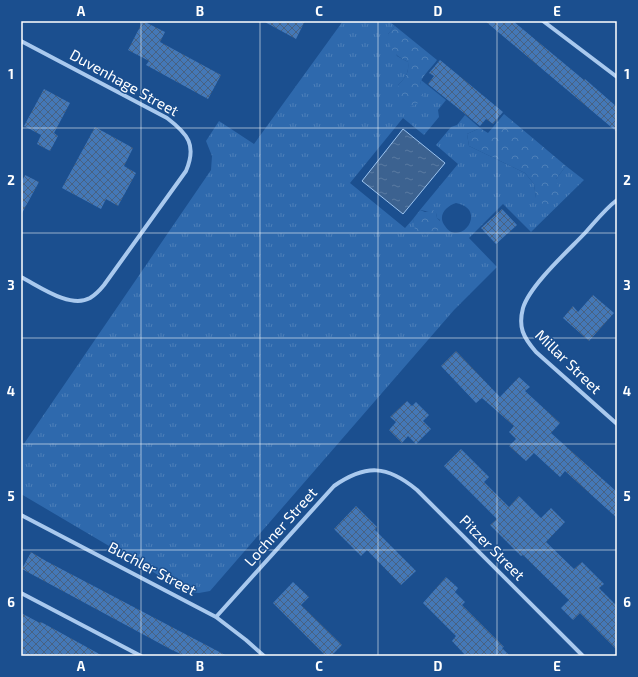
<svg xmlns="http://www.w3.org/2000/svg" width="638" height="677" font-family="'Exo 2',sans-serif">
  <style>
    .grass { fill: url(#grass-tufts); fill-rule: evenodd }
    .forest { fill: url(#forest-crowns) }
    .water { fill: url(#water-ripples); stroke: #9cc4f0 }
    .building { fill: url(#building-cross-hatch) }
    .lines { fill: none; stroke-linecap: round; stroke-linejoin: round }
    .minor { stroke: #a9c9ee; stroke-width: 4 }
    .grid { fill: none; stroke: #fff; stroke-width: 1; stroke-opacity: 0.55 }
    .labels { text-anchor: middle; stroke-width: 3; stroke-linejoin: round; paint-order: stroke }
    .street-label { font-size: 15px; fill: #fff; stroke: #1b4f8f }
    .neatline { fill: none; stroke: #fff; stroke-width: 1.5 }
    .grid-label { font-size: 13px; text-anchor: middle; font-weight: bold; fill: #fff }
  </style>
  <defs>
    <pattern id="grass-tufts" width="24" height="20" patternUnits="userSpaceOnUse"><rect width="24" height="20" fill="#2e69ad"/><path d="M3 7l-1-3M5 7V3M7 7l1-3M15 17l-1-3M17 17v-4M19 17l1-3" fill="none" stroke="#4d80b9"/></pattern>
    <pattern id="forest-crowns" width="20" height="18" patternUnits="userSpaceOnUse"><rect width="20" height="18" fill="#2e69ad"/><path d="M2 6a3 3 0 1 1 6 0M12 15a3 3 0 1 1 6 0" fill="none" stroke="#4d80b9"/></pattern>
    <pattern id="water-ripples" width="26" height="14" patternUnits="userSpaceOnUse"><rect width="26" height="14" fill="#3c6290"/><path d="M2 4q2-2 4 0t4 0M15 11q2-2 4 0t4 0" fill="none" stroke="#597aa1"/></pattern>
    <pattern id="building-cross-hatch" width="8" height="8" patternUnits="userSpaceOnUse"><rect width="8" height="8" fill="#4478b7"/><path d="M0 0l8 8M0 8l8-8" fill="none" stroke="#486282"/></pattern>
  </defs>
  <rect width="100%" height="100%" fill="#1b4f8f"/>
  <path class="grass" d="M343 21H389L395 26 388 34 397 56 408 62C409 73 406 77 398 85H420L421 80 446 100 438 110 439 117 424 135 403 118 350 183 405 228 413 219 415 226 433 232 437 231 440 220 437 218 436 213 420 210 458 164 436 145 451 127 457 125 465 115 480 128 467 134 469 146 525 173 534 184 536 198 556 179 566 166 584 180 531 232 503 204 469 238 497 267 454 310 210 591 199 593 187 592 21 494V448L211 170 212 156 206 141 219 121 254 144ZM456 203C489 209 460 249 445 226 437 216 446 206 456 203Z"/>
  <path class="forest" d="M395 26 437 60C432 67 424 74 421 81 417 91 433 98 410 107L399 97 398 85C406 77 409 73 408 62 394 54 389 51 388 34Z
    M504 114 566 166 556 179 562 196 546 207 536 198 534 184 525 173 469 146 467 134 480 128 488 133Z
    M420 210 425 212 433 210 436 213 437 218 443 224 442 229 426 235 419 234 415 230 413 219Z"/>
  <path class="water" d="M403 129 445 163 403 214 362 181Z"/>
  <path class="building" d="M143 21 165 32 160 42 221 75 208 99 146 65 149 61 128 50Z
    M263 21H305L296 39Z
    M485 21H513L584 80 585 79 617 107V132Z
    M440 60 503 112 493 124 486 119 480 126 428 84 434 76 429 73Z
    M44 89 70 103 54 133 58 136 50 151 37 144 41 135 24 126Z
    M95 127 133 148 124 166 136 173 118 206 106 199 101 209 62 188Z
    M25 175 39 182 21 215V183Z
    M502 209 517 225 496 244 481 228Z
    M593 295 614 313 589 341 563 318 573 306 578 312Z
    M456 351 500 397 519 377 530 387 525 391 560 423 551 433 617 492V518L565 471 560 477 534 453 526 461 509 446 516 439 509 432 514 426 482 398 476 403 441 366Z
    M407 401 412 406 416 402 429 415 423 421 431 429 416 444 408 436 402 443 389 430 396 422 390 417Z
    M461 449 489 477 484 482 509 507 519 496 541 518 551 508 565 522 546 542 574 569 582 562 604 584 599 588 617 606V650L580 613 573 620 561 608 569 600 523 555 521 556 490 525 497 519 444 466Z
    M356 506 377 527 375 530 416 571 401 585 367 550 361 556 334 529Z
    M31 552 46 561 227 656H185L172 650 22 569Z
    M446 577 458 588 455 592 465 602 462 605 504 647 502 648 510 656H466L452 641 456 636 423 603Z
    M293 582 309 597 301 605 342 645 331 656H326L273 603Z
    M21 613 40 623 41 622 103 656H21Z"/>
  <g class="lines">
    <path class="minor" d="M543 21 617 77
      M21 41 167 118C188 134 197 145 186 171L104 285C100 290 95 295 90 298 70 309 39 286 21 277
      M617 200C605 209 595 222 585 233 568 251 530 285 523 308 518 327 523 337 536 352L617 424
      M21 515 216 617 246 640 264 656
      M21 593 141 656
      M216 617 334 486C366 464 387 465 417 490L583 656"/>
  </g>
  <path class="grid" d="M141 21V656M260 21V656M378 21V656M497 21V656M21 128H617M21 233H617M21 338H617M21 444H617M21 550H617"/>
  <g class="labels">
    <g class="street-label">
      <text transform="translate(124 83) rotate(29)" y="5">Duvenhage Street</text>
      <text transform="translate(568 362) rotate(44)" y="5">Millar Street</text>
      <text transform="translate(281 527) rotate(-48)" y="5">Lochner Street</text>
      <text transform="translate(492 548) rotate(45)" y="5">Pitzer Street</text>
      <text transform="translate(152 569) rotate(28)" y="5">Buchler Street</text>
    </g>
  </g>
  <rect width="638" height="677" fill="none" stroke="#1b4f8f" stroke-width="44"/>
  <rect x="22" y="22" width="594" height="633" class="neatline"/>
  <g class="grid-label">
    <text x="81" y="16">A</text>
    <text x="200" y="16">B</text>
    <text x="319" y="16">C</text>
    <text x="438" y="16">D</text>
    <text x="557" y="16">E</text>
    <text x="11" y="79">1</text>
    <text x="627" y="79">1</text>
    <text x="11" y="185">2</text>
    <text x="627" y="185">2</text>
    <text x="11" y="290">3</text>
    <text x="627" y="290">3</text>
    <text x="11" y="396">4</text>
    <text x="627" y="396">4</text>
    <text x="11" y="501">5</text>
    <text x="627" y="501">5</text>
    <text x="11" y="607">6</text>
    <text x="627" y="607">6</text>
    <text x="81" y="671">A</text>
    <text x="200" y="671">B</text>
    <text x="319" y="671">C</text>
    <text x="438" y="671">D</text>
    <text x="557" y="671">E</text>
  </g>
</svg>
